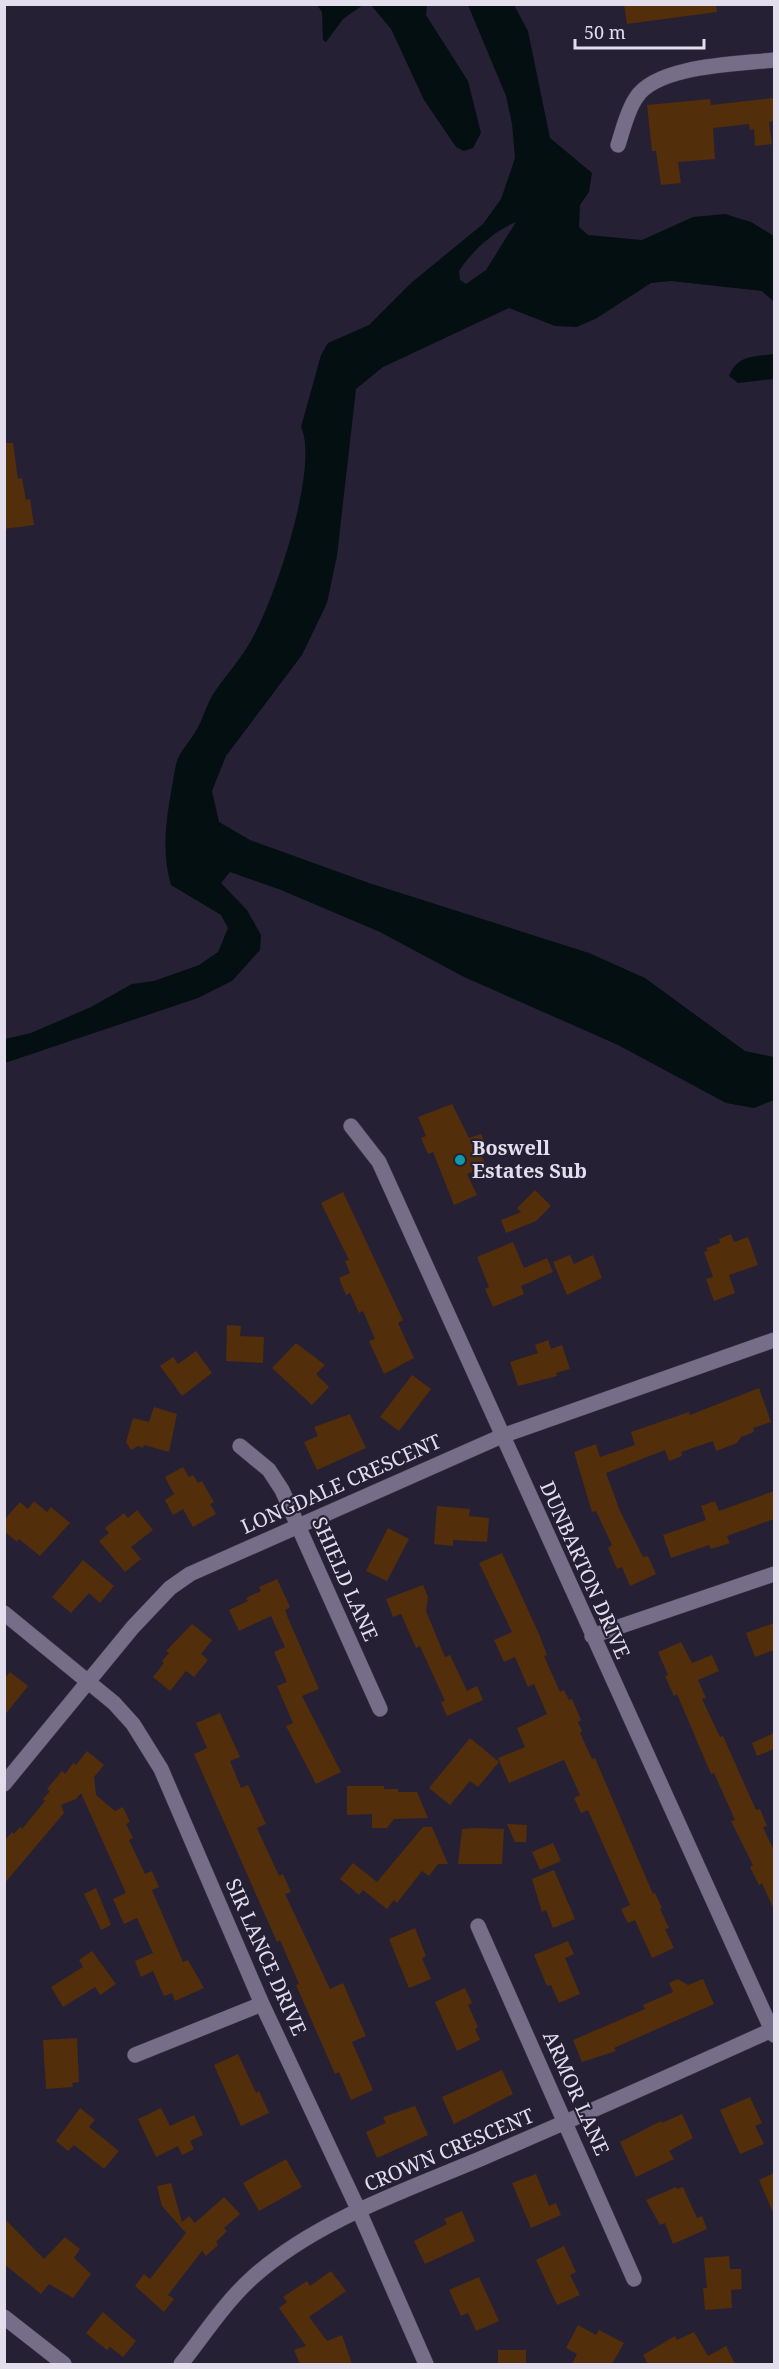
<svg xmlns="http://www.w3.org/2000/svg" width="779" height="2369" font-family="'Noto Serif',serif">
  <style>
    .water { fill: #040f11; fill-rule: evenodd }
    .building { fill: #522e0a }
    .lines { fill: none; stroke-linecap: round; stroke-linejoin: round }
    .minor-casing { stroke: #423c4e; stroke-width: 16 }
    .minor { stroke: #766e88; stroke-width: 15 }
    .culture-dot { fill: #0f9aa8; stroke: #262035; stroke-width: 2 }
    .labels { text-anchor: middle; stroke-width: 4.5; stroke-linejoin: round; paint-order: stroke }
    .poi-label { font-size: 20px; font-weight: bold; fill: #e2deec; stroke: #262035; text-anchor: start }
    .street-label { font-size: 20px; fill: #e2deec; stroke: #262035 }
  </style>
  <rect width="100%" height="100%" fill="#262035"/>
  <path class="water" d="M317 5H363L343 19 326 42 323 40 322 12Z
    M371 5H427L426 15 468 81 481 133 473 148 464 151 456 147 424 100 391 29Z
    M468 5H514L528 31 550 138 592 173 589 192 580 205 579 227 588 235 642 240 693 217 725 214 751 222 774 236V302L762 291 671 281 651 283 597 318 577 327 555 326 509 308 383 367 356 389 337 556 327 603 302 655 226 756 212 791 219 822 250 840 369 883 589 953 645 978 745 1051 774 1057V1100L754 1108 726 1103 618 1045 464 977 380 932 281 890 230 872 221 883 247 910 261 935 260 950 232 981 198 998 5 1063V1039L31 1033 91 1007 132 984 154 981 199 965 218 952 228 928 221 915 171 885C159 844 169 806 176 764 180 750 190 742 197 729 203 719 206 706 212 696 223 678 238 663 249 644 273 606 320 467 301 427L321 355 328 343 369 325 411 283 483 224 501 199 515 158 512 124 506 96ZM516 222 486 270 466 284 460 280 459 271C473 250 493 232 516 222Z
    M774 354V379L738 383 729 376C738 354 754 357 774 354Z"/>
  <path class="building" d="M624 4H716L717 12 627 24Z
    M774 98V121L769 122 772 144 755 146 754 129 750 130 749 124 713 128 715 159 678 162 681 183 661 185 656 151H652L647 105 710 99 711 105Z
    M4 443H13L18 479 22 478 26 500 30 499 34 525 4 529Z
    M452 1104 469 1138 481 1134 487 1146 479 1150 486 1166 467 1174 477 1195 454 1205 433 1152 428 1154 421 1138 426 1136 418 1117Z
    M535 1190 551 1206 536 1221 506 1233 501 1220 521 1212 517 1208Z
    M343 1192 403 1320 398 1323 414 1358 384 1374 369 1341 375 1339 363 1311 359 1313 350 1293 346 1295 339 1278 350 1273 345 1261 349 1260 321 1203Z
    M731 1234 734 1242 748 1237 758 1265 729 1275 735 1293 714 1301 706 1279 713 1277 704 1252 708 1251 706 1248 720 1243 719 1239Z
    M513 1242 524 1268 547 1258 553 1272 521 1286 524 1294 493 1307 485 1289 489 1287 477 1257Z
    M570 1255 574 1264 593 1255 602 1278 567 1295 553 1262Z
    M227 1325 241 1326 240 1336 264 1337 263 1363 226 1361Z
    M548 1340 551 1349 562 1345 570 1369 556 1373 557 1376 518 1386 510 1362 538 1353 535 1345Z
    M296 1343 325 1365 316 1374 329 1387 312 1405 272 1368Z
    M196 1351 212 1373 182 1396 160 1366 173 1357 178 1364Z
    M412 1375 431 1389 399 1431 380 1417Z
    M759 1388 771 1422 753 1428 754 1432 741 1437 737 1443 716 1451 713 1441 681 1452 682 1456 669 1461 665 1450 606 1473 620 1511 643 1557 648 1556 656 1574 630 1586 622 1567 617 1569 608 1548 612 1545 596 1511 592 1512 574 1452 596 1444 600 1457 635 1445 631 1432 689 1412 690 1415Z
    M154 1407 177 1414 169 1452 144 1445 143 1448 138 1446 131 1450 126 1442 133 1418 149 1422Z
    M350 1414 366 1448 317 1470 304 1442 318 1436 314 1427Z
    M183 1467 189 1477 193 1475 198 1483 202 1481 214 1502 210 1504 216 1514 193 1527 183 1509 173 1515 165 1500 174 1494 165 1477Z
    M774 1491V1519L727 1536 730 1543 711 1549 709 1545 671 1558 663 1535 706 1520 701 1506 715 1501 719 1511Z
    M34 1501 47 1512 51 1507 70 1523 40 1556 19 1539 17 1542 4 1531V1520L20 1502 28 1509Z
    M437 1506 470 1509 469 1516 489 1518 487 1542 453 1540V1546L434 1544Z
    M137 1510 153 1530 131 1547 141 1559 125 1572 99 1541 109 1533 105 1528 124 1513 128 1518Z
    M388 1528 409 1539 387 1581 366 1571Z
    M502 1553 539 1634 547 1655 544 1656 560 1692 564 1690 569 1700 572 1699 581 1720 578 1722 582 1731 580 1733 592 1759 595 1758 653 1894 655 1893 662 1908 660 1909 669 1928 665 1929 674 1948 652 1958 635 1920 628 1923 621 1909 630 1905 588 1810 581 1813 574 1798 580 1795 564 1760 509 1783 498 1758 525 1747 517 1728 547 1714 534 1684 528 1687 515 1657 504 1662 494 1640 512 1632 479 1563Z
    M83 1560 114 1586 100 1603 89 1593 71 1613 52 1597Z
    M277 1579 290 1607 285 1610 288 1618 319 1689 302 1696 341 1772 316 1784 286 1726 293 1723 277 1686 287 1682 274 1652 285 1647 271 1616 239 1631 229 1610 248 1601 246 1598 261 1591 259 1587Z
    M423 1585 428 1597 426 1611 445 1657 450 1655 467 1691 477 1686 483 1700 447 1716 441 1702 445 1701 420 1646 416 1648 401 1614 393 1617 386 1599Z
    M774 1623V1650L755 1657 746 1633Z
    M192 1624 212 1640 201 1654 208 1660 194 1677 186 1671 170 1691 153 1677 164 1663 162 1661 169 1653 166 1651Z
    M681 1642 692 1663 712 1655 719 1671 698 1680 706 1698 702 1699 720 1737 723 1736 756 1810 760 1809 767 1826 763 1827 774 1851V1910L762 1883 759 1885 750 1867 753 1865 731 1821 735 1820 714 1773 711 1774 677 1694 674 1696 665 1676 668 1675 658 1652Z
    M10 1672 28 1686 4 1716V1679Z
    M220 1713 240 1757 230 1761 241 1788 248 1785 266 1824 257 1828 279 1876 283 1874 291 1892 285 1894 330 1989 343 1983 366 2036 352 2042 373 2090 351 2100 339 2072 335 2074 296 1985 299 1984 280 1940 277 1942 194 1754 207 1748 196 1723Z
    M774 1733V1749L757 1756 752 1743Z
    M470 1738 499 1762 478 1787 470 1781 450 1805 429 1788Z
    M87 1751 104 1765 94 1777 96 1795 115 1811 123 1807 130 1822 126 1824 133 1838 129 1840 145 1874 152 1871 159 1887 152 1890 167 1925 183 1962 188 1960 204 1988 175 2001 172 1993 164 1996 153 1971 141 1977 135 1961 153 1953 137 1918 124 1924 113 1899 126 1893 81 1793 76 1799 61 1805 64 1813 4 1884V1841L12 1832 14 1834 20 1827 22 1829 45 1801 43 1799 50 1791 47 1789 62 1771 65 1774 73 1763 76 1765Z
    M347 1786H384V1789H398V1792H417L428 1818 394 1819 387 1828H372V1814L347 1815Z
    M507 1824 527 1825 526 1842H515Z
    M423 1827H432L448 1864H438L429 1876 422 1871 397 1903 394 1900 387 1909 363 1890 359 1895 340 1879 353 1863 377 1882Z
    M474 1828 504 1829 502 1864H458L462 1829Z
    M553 1843 561 1861 540 1870 532 1852Z
    M554 1870 575 1919 553 1928 546 1910 542 1912 532 1879Z
    M96 1888 111 1925 101 1930 84 1894Z
    M415 1928 426 1956 422 1958 431 1979 409 1988 389 1939Z
    M568 1941 574 1954 565 1958 580 1994 559 2003 551 1985 547 1986 534 1955Z
    M92 1951 116 1984 100 1995 95 1987 63 2007 51 1987 83 1967 79 1960Z
    M678 1979 688 1985 703 1979 714 2004 614 2048 616 2051 582 2062 573 2040 645 2009 643 2005 673 1992 669 1983Z
    M465 1988 472 2003 468 2005 478 2027 475 2029 480 2040 457 2051 435 2002Z
    M77 2038 79 2082 72 2083 73 2087 46 2089 43 2040Z
    M238 2054 256 2093 259 2091 269 2113 241 2126 214 2065Z
    M502 2070 513 2094 454 2124 442 2097Z
    M750 2097 762 2123 755 2126 764 2144 740 2154 720 2110Z
    M415 2106 428 2135 377 2158 366 2132 386 2123 383 2117Z
    M80 2108 95 2120 89 2127 119 2151 104 2169 74 2145 68 2151 56 2141Z
    M161 2108 170 2126 194 2115 203 2135 190 2141 194 2149 182 2155 178 2146 156 2157 138 2119Z
    M682 2114 693 2138 669 2151 674 2159 636 2177 620 2142 661 2121 662 2123Z
    M286 2159 302 2187 259 2211 243 2183Z
    M774 2173V2215L759 2180Z
    M536 2174 549 2206 556 2203 561 2215 531 2228 512 2183Z
    M171 2183 182 2222 189 2216 195 2223 224 2197 240 2214 224 2228 227 2231 216 2242 218 2245 206 2256 202 2251 168 2295 174 2299 164 2312 135 2286 144 2274 150 2279 186 2233 162 2206 157 2186Z
    M676 2187 677 2189 683 2187 697 2218 702 2216 707 2229 673 2244 665 2223 660 2225 646 2200Z
    M462 2211 475 2241 425 2264 414 2241 447 2224 444 2219Z
    M4 2218 44 2259 65 2237 80 2249 74 2258 91 2274 73 2298 49 2284 41 2294 4 2264Z
    M564 2246 576 2272 570 2275 580 2295 557 2305 536 2260Z
    M729 2256 730 2269H741L742 2289 731 2290 732 2308 705 2310 703 2288H707L704 2258Z
    M331 2271 346 2291 309 2317 327 2341 342 2335 352 2364H300L294 2350 306 2346 279 2308 287 2302 283 2297 307 2281 310 2286Z
    M479 2277 499 2321 476 2331 468 2313 461 2316 449 2290Z
    M103 2312 136 2341 123 2357 110 2347 107 2350 86 2333Z
    M578 2325 596 2335 599 2330 624 2343 612 2364H572L577 2354 566 2348Z
    M694 2332 708 2356 726 2346 735 2364H648L643 2355 675 2336 677 2340Z
    M498 2350H526V2364H498Z"/>
  <g class="lines">
    <defs>
      <path id="minor" d="M618 145C623 130 627 111 636 98 656 65 739 64 774 60
        M351 1126 379 1162 774 2035
        M240 1446 269 1470 282 1490 380 1709
        M4 1613 114 1703 133 1724 161 1769 262 2004 359 2211 426 2364
        M592 1636 774 1574
        M4 1784 133 1627 170 1588 190 1574 502 1436 774 1340
        M478 1926 634 2279
        M135 2055 262 2004
        M4 2317 64 2364
        M181 2364C204 2335 225 2302 253 2277 318 2219 408 2190 487 2156 583 2115 679 2072 774 2029"/>
    </defs>
    <use href="#minor" class="minor-casing"/>
    <use href="#minor" class="minor"/>
  </g>
  <circle class="culture-dot" cx="460" cy="1160" r="6"/>
  <g class="labels">
    <g class="poi-label">
      <text x="472" y="1155">Boswell<tspan x="472" dy="23">Estates Sub</tspan></text>
    </g>
    <g class="street-label">
      <text transform="translate(341 1484) rotate(-24)" y="7">LONGDALE CRESCENT</text>
      <text transform="translate(585 1570) rotate(66)" y="7">DUNBARTON DRIVE</text>
      <text transform="translate(345 1579) rotate(66)" y="7">SHIELD LANE</text>
      <text transform="translate(266 1957) rotate(66)" y="7">SIR LANCE DRIVE</text>
      <text transform="translate(576 2093) rotate(66)" y="7">ARMOR LANE</text>
      <text transform="translate(449 2150) rotate(-23)" y="7">CROWN CRESCENT</text>
    </g>
  </g>
  <rect width="779" height="2369" fill="none" stroke="#e2deec" stroke-width="12"/>
  <path d="M575 39v9h129v-9" fill="none" stroke="#e2deec" stroke-width="3"/>
  <text x="584" y="39" font-size="18" fill="#e2deec" stroke="#262035" stroke-width="4.5" paint-order="stroke">50 m</text>
</svg>
